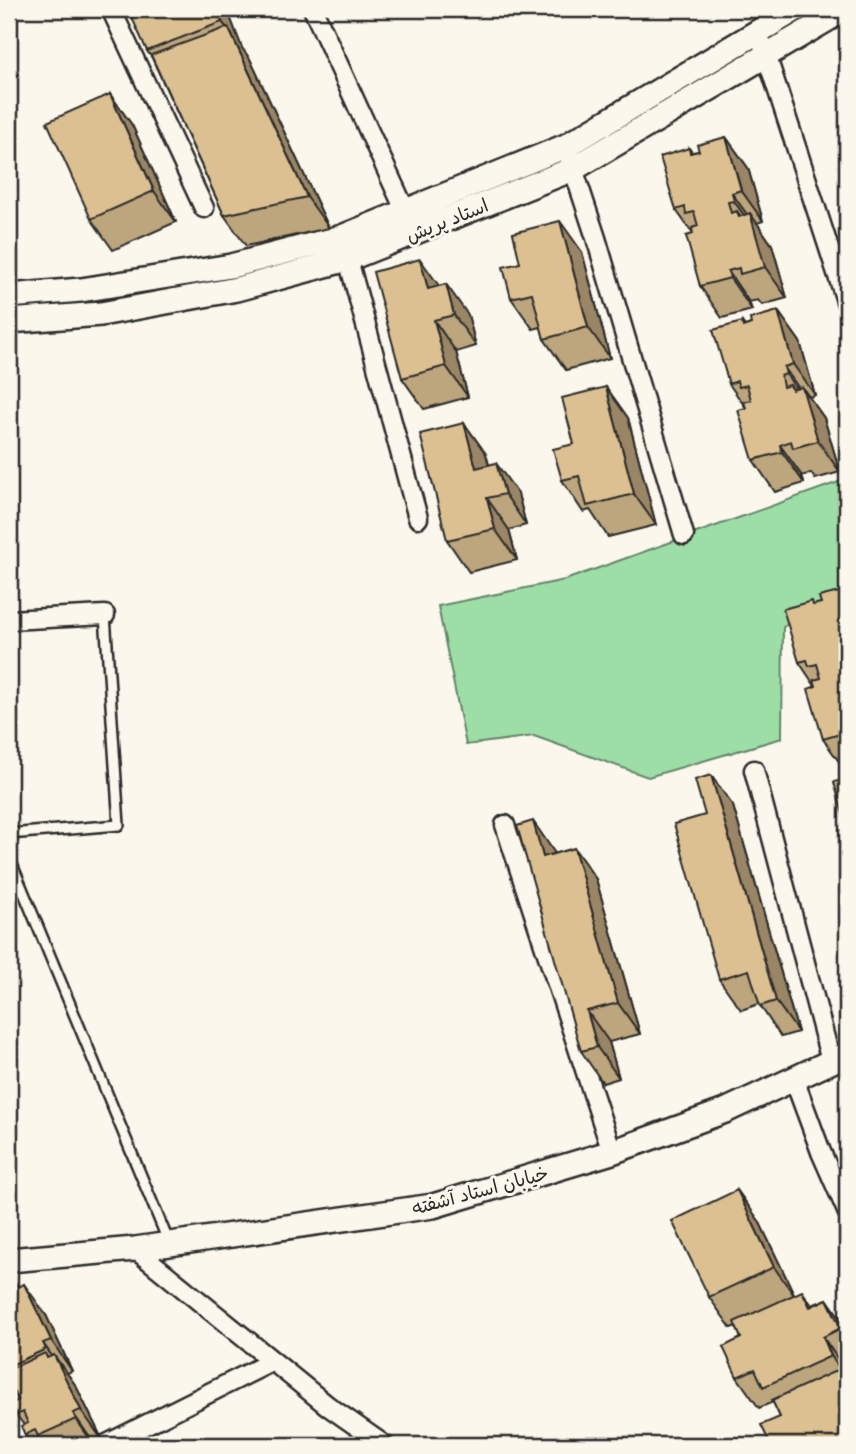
<svg xmlns="http://www.w3.org/2000/svg" width="856" height="1454" font-family="'Balsamiq Sans','Playpen Sans Arabic',sans-serif">
  <style>
    .green { fill: #9ddea7; stroke: #648469; stroke-width: 2 }
    .lines { fill: none; stroke-linecap: round; stroke-linejoin: round }
    .service-casing { stroke: #2b2b2b; stroke-width: 14 }
    .minor-casing { stroke: #2b2b2b; stroke-width: 23 }
    .tertiary-casing { stroke: #2b2b2b; stroke-width: 28 }
    .service { stroke: #fbf7ec; stroke-width: 9 }
    .minor { stroke: #fbf7ec; stroke-width: 18 }
    .tertiary { stroke: #fbf7ec; stroke-width: 23 }
    .wall { fill: #bda57d; stroke: #2b2b2b; stroke-width: 2 }
    .shaded-wall { fill: #9a8666; stroke: #2b2b2b; stroke-width: 2 }
    .building { fill: #dcc091; stroke: #2b2b2b; stroke-width: 2 }
    .labels { text-anchor: middle; stroke-width: 6; stroke-linejoin: round; paint-order: stroke }
    .street-label { font-size: 19px; fill: #2b2b2b; stroke: #fbf7ec }
  </style>
  <rect width="100%" height="100%" fill="#fbf7ec"/>
  <filter id="ink" filterUnits="userSpaceOnUse"><feTurbulence type="fractalNoise" baseFrequency=".0143" numOctaves="2"/><feDisplacementMap in="SourceGraphic" scale="14" xChannelSelector="R" yChannelSelector="G"/><feConvolveMatrix kernelMatrix="1 2 1 2 8 2 1 2 1" color-interpolation-filters="sRGB"/></filter>
  <g filter="url(#ink)">
    <path class="green" d="M847 479V591L783 627 782 738 648 777 534 736 466 745 438 606 565 580Z"/>
    <g class="lines">
      <defs>
        <path id="service" d="M9 834 119 825 105 615
          M9 857 169 1243"/>
        <path id="minor" d="M111 9 204 208
          M313 9 410 221
          M763 45 847 304
          M570 159 596 238 684 535
          M345 248 418 518
          M9 620 105 615
          M754 770 831 1061
          M505 825 612 1152
          M794 1079 821 1152 847 1211
          M135 1249 328 1406 384 1445
          M105 1445 273 1361"/>
        <path id="tertiary" d="M9 296 81 290 231 266 342 237 566 146 796 9
          M9 321 101 314 237 289 348 259 573 169 845 9
          M9 1260 135 1249 433 1206 612 1152 725 1111 847 1054"/>
      </defs>
      <use href="#service" class="service-casing"/>
      <use href="#minor" class="minor-casing"/>
      <use href="#tertiary" class="tertiary-casing"/>
      <use href="#service" class="service"/>
      <use href="#minor" class="minor"/>
      <use href="#tertiary" class="tertiary"/>
    </g>
    <path class="wall" d="M227 9 242 48 250 59 329 228 246 246 224 215 152 58 147 51Z
      M110 94 132 125 176 222 113 250 91 219Z
      M726 137 748 168 763 221 757 223 772 245 787 298 762 305 758 300 749 302 752 310 722 318 700 286 693 234 676 210 689 148 692 152 699 151Z
      M582 252 610 358 566 370 544 339 541 327 533 329 511 298 520 263Z
      M439 286 468 315 476 346 456 352 468 397 424 409 402 378Z
      M778 311 800 342 815 395 809 397 824 418 840 472 815 479 811 473 802 476 804 483 775 492 753 460 746 408 729 384 742 322 745 326 751 324Z
      M606 387 628 418 656 525 608 537 590 510 583 512 562 480 574 444Z
      M464 423 486 454 489 465 518 494 526 525 509 530 517 560 469 572 447 540Z
      M847 590V769L845 770 823 739 815 686 799 662 814 605 821 603Z
      M733 806 798 1032 781 1037 759 1004 741 1010 719 979Z
      M555 853 596 879 640 1034 609 1042 619 1078 603 1083 581 1051Z
      M737 1190 759 1221 794 1294 812 1305 827 1299 847 1328V1366L844 1368 847 1374V1445L780 1417 773 1402 759 1408 737 1377 741 1338 736 1326 731 1328 709 1297Z
      M15 1282 46 1315 72 1371 67 1373 76 1386 103 1441 95 1445H33L25 1435 24 1425 16 1415 14 1402 9 1395V1285Z"/>
    <path class="shaded-wall" d="M217 9H227L242 48 250 59 329 228 307 197 231 33 222 22Z
      M110 94 132 125 176 222 154 191Z
      M726 137 748 168 763 221 741 190Z
      M732 193 753 223 750 213 772 245 787 298 765 267 739 217 737 211 757 239 755 231 734 201Z
      M560 221 582 252 610 358 588 327Z
      M420 259 442 290 428 289Z
      M728 271 749 302 752 310 730 278Z
      M446 284 468 315 476 346 454 315Z
      M778 311 800 342 815 395 793 364Z
      M434 320 456 352 468 397 446 366Z
      M784 367 805 397 802 387 824 418 840 472 818 441 792 390 790 385 810 413 807 405 786 374Z
      M606 387 628 418 656 525 634 494Z
      M464 423 486 454 497 496 476 468Z
      M780 445 802 476 804 483 782 452Z
      M496 463 518 494 526 525 505 494Z
      M487 498 509 530 517 560 495 529Z
      M711 775 733 806 798 1032 776 1001Z
      M533 821 554 852 565 888 543 857Z
      M574 848 596 879 640 1034 618 1003Z
      M587 1011 609 1042 619 1078 597 1047Z
      M737 1190 759 1221 796 1298 774 1267Z
      M24 1284 46 1315 72 1371 51 1340Z
      M802 1291 824 1322 810 1307Z
      M827 1299 847 1328V1337L841 1328Z
      M823 1337 844 1368 847 1374V1379L831 1356Z
      M43 1343 61 1369 54 1355 76 1386 103 1441 81 1410 63 1374Z
      M73 1413 95 1445H94L76 1419Z"/>
    <path class="building" d="M128 9H217L222 22 147 51Z
      M228 27 307 197 224 215 151 55Z
      M110 94 154 191 91 219 47 122Z
      M726 137 741 190 732 193 734 201 728 202 731 213 737 211 739 217 750 213 765 267 740 274 739 268 728 271 730 278 700 286 686 236 693 234 692 228 698 226 694 212 686 214 685 207 676 210 660 157 689 148 690 153 699 151 697 145Z
      M560 221 588 327 544 339 532 293 511 298 503 267 520 263 513 233Z
      M420 259 428 289 446 284 454 315 434 320 446 366 402 378 373 272Z
      M778 311 793 364 784 367 786 374 781 376 783 387 790 385 792 390 802 387 818 441 793 448 791 441 780 445 782 452 753 460 738 410 746 408 744 402 751 400 747 385 739 387 737 381 729 384 713 330 742 322 743 327 751 324 750 319Z
      M606 387 634 494 587 506 579 476 562 480 553 449 574 444 562 398Z
      M464 423 476 468 496 463 505 494 487 498 495 529 447 540 420 434Z
      M847 590V732L823 739 808 689 816 686 814 680 821 678 817 664 809 666 807 660 799 662 783 609 812 601 813 605 821 603 819 597Z
      M711 775 776 1001 760 1006 749 970 719 979 674 824 705 815 695 780Z
      M847 779V829L834 782Z
      M533 821 543 857 574 848 618 1003 587 1011 597 1047 581 1051 517 826Z
      M737 1190 774 1267 709 1297 672 1221Z
      M15 1282 17 1288 24 1284 51 1340 43 1343 46 1349 9 1366V1285Z
      M802 1291 810 1307 827 1299 841 1328 823 1337 831 1356 763 1387 755 1369 737 1377 723 1347 741 1338 734 1322Z
      M45 1353 47 1358 54 1355 81 1410 73 1413 76 1419 38 1436 35 1430 25 1435 21 1426 28 1423 23 1412 16 1415 11 1404 18 1400 11 1386 9 1388V1378L13 1376 10 1369Z
      M840 1369 847 1384V1445H771L761 1425 780 1417 772 1400Z"/>
  </g>
  <g class="labels">
    <g class="street-label">
      <text transform="translate(447 220) rotate(-22)" y="7">استاد پریش</text>
      <text transform="translate(480 1190) rotate(-15)" y="7">خیابان استاد آشفته</text>
    </g>
  </g>
  <rect width="856" height="1454" fill="none" stroke="#fbf7ec" stroke-width="35"/>
  <rect x="18" y="18" width="821" height="1419" fill="none" stroke="#2b2b2b" stroke-width="2.5" filter="url(#ink)"/>
</svg>
